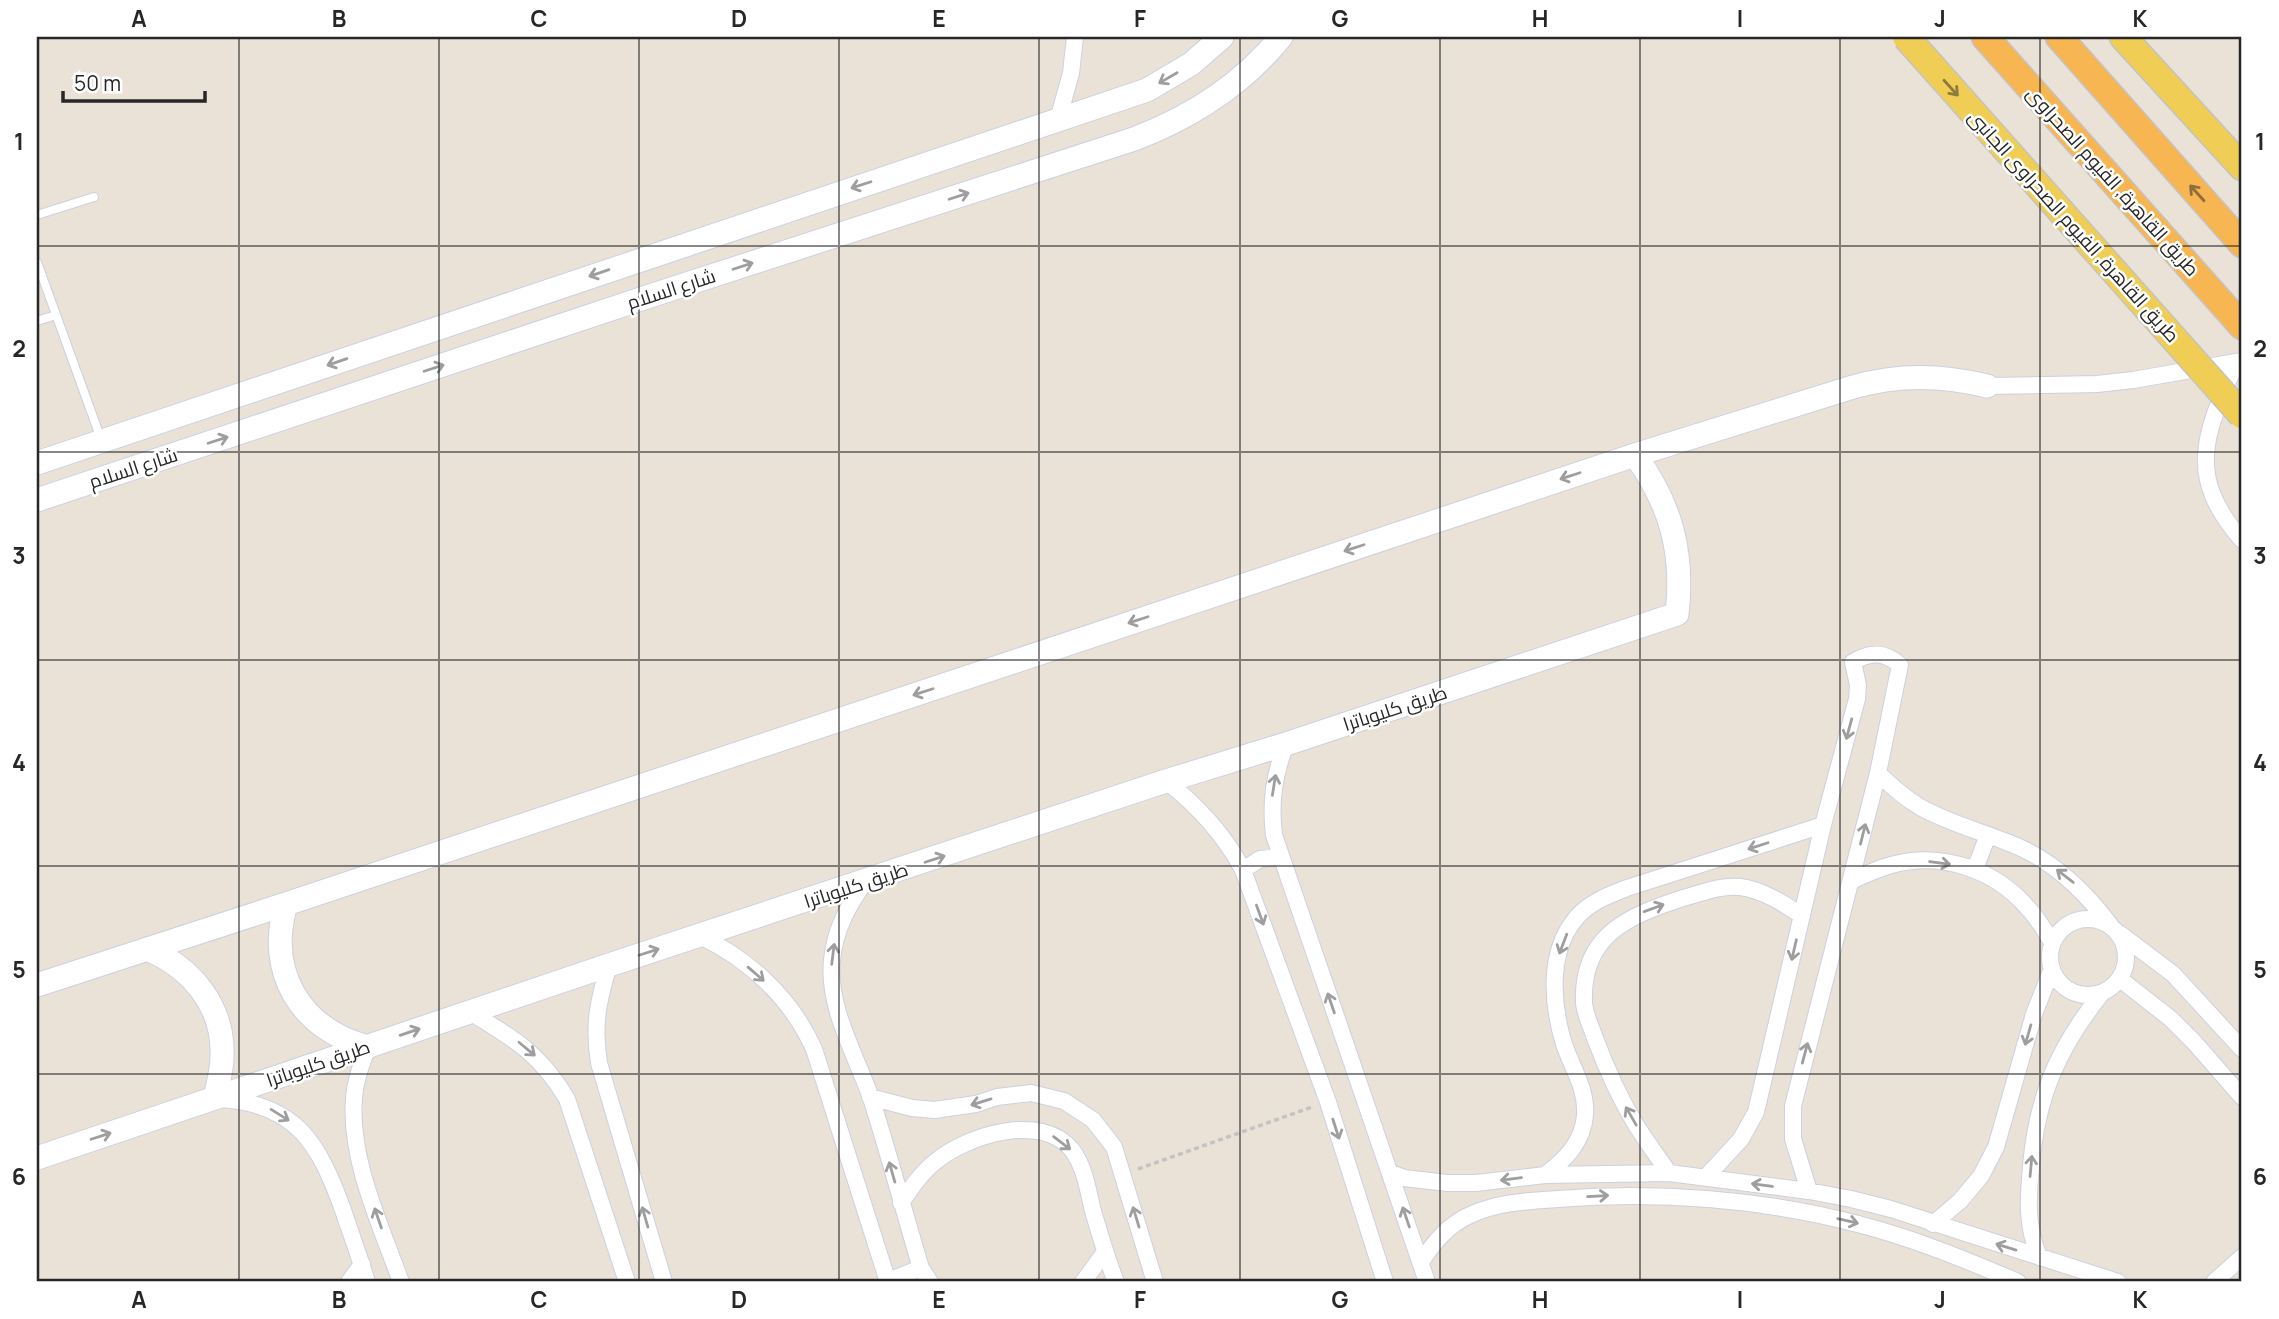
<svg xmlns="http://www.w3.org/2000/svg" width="2279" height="1319" font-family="Manrope,Cairo,sans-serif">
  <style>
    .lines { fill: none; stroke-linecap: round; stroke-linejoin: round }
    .service-casing { stroke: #cdd0e0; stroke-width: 10 }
    .minor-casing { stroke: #cdd0e0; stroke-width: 18 }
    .secondary-casing { stroke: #cdd0e0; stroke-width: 25 }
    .primary-casing { stroke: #c3c3c3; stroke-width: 29 }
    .trunk-casing { stroke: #c3c3c3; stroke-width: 29 }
    .path { stroke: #c3c3c3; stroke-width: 3.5; stroke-dasharray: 5 3.5; stroke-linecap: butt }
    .service { stroke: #fff; stroke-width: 8 }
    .minor { stroke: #fff; stroke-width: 16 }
    .secondary { stroke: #fff; stroke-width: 23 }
    .primary { stroke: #f0ce56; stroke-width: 26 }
    .trunk { stroke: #f7b652; stroke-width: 26 }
    .primary-bridge-casing { stroke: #c3c3c3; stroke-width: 29; stroke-linecap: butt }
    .primary-bridge { stroke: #f0ce56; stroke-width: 26 }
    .oneway { stroke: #9e9e9e }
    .oneway2 { stroke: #8c7a3e }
    .oneway3 { stroke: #8f6e3c }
    .grid { fill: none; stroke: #272727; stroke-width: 2; stroke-opacity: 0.55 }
    .labels { text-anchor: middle; stroke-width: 5; stroke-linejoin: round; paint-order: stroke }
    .street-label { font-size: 19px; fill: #272727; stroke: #fff }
    .neatline { fill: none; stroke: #272727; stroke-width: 2.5 }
    .grid-label { font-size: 23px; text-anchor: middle; font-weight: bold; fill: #272727 }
  </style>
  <rect width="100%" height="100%" fill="#eae2d7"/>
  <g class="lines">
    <defs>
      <path id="service" d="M37 215 94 197
        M37 262 101 439
        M37 321 56 315"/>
      <path id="minor" d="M1058 120 1071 73 1075 37
        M2236 363C2205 434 2185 475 2242 540
        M1987 386 2097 384 2133 380 2242 361
        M1286 744C1274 775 1270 802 1274 835L1427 1282
        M1878 773C1891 786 1905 798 1920 807 1952 825 1988 833 2021 848 2058 865 2087 894 2111 926
        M1166 781C1198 806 1224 834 1243 870L1328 1102 1385 1282
        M1975 869 1988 835
        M1243 870 1260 859 1280 857
        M1851 881C1864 875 1877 869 1891 865 1940 851 1994 869 2027 907 2037 917 2044 930 2052 942
        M865 882C848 906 835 929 832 960 827 1007 856 1055 871 1098 889 1154 904 1212 921 1268L930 1282
        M2050 957a38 38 0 1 1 76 0a38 38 0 1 1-76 0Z
        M2120 934 2173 974 2242 1049
        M700 936C750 960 791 998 814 1049L888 1282
        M609 965C598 1002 593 1024 599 1063L664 1282
        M2120 979 2171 1019 2194 1042 2242 1097
        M470 1012C513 1038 541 1054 567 1099L627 1282
        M368 1047C361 1064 355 1081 354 1099 349 1159 381 1226 401 1282
        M870 1097 912 1108 934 1110 976 1104 997 1097 1031 1093 1064 1101 1093 1120 1114 1147 1155 1282
        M221 1099C297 1104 319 1144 343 1210 351 1234 360 1258 367 1282
        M1391 1173 1404 1178 1447 1183H1476L1545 1175 1669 1173 1809 1191 1851 1199 1891 1209 2118 1282
        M1669 1173C1658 1157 1646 1141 1636 1125 1619 1097 1606 1068 1595 1038 1591 1027 1585 1014 1584 1003 1581 935 1628 916 1683 898 1702 893 1720 885 1740 887 1763 890 1783 903 1802 916
        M1545 1175C1565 1160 1583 1142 1585 1115 1587 1089 1572 1068 1564 1044 1552 1005 1547 951 1577 917 1590 902 1609 895 1627 888L1823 825
        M1706 1177 1741 1139 1756 1112 1823 825 1857 699 1858 685 1853 662C1871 651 1885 652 1900 665L1878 773 1793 1106V1139L1809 1191
        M901 1203C911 1188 921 1173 935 1162 967 1135 1042 1112 1072 1150 1085 1167 1088 1191 1093 1211 1100 1235 1107 1259 1116 1282
        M1933 1224 1960 1201 1981 1176 1996 1147 2034 1014 2051 971
        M2039 1257C2026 1224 2028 1200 2031 1166 2037 1096 2058 1048 2102 993
        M1421 1262C1434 1242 1448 1225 1470 1215 1498 1202 1528 1201 1558 1199 1656 1191 1763 1199 1858 1224 1913 1238 1966 1260 2018 1282
        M888 1281 921 1268
        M349 1282 362 1264
        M1083 1282 1105 1252
        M2214 1282 2242 1257"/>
      <path id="secondary" d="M37 463 1147 90 1191 64 1222 37
        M37 500 656 294 1134 139C1192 117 1242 85 1281 37
        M286 904C266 972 300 1029 368 1047
        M147 949C191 967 224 1006 222 1056 222 1070 218 1084 215 1098
        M37 985 286 904 1635 455 1853 387C1899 374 1941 375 1987 386
        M37 1158 609 965 1166 781 1286 744 1677 614C1684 552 1671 505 1635 455"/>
      <path id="primary" d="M2123 37 2242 167"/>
      <path id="trunk" d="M1985 37 2242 326
        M2059 37 2242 244"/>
    </defs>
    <use href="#service" class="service-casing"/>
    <use href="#minor" class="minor-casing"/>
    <use href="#secondary" class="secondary-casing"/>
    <use href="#primary" class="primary-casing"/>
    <use href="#trunk" class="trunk-casing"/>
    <path class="path" d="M1138 1169 1312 1107"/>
    <use href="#service" class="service"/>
    <use href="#minor" class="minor"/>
    <use href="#secondary" class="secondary"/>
    <use href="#primary" class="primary"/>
    <use href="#trunk" class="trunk"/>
    <defs>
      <path id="primary-bridge" d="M1906 37 2242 415"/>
    </defs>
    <use href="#primary-bridge" class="primary-bridge-casing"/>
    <use href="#primary-bridge" class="primary-bridge"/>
  </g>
  <defs><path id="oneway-shaft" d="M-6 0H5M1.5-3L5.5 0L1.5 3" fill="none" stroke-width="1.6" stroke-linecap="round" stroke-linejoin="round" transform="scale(1.75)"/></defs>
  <g class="oneway">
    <use href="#oneway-shaft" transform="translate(1168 78) rotate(150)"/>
    <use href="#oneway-shaft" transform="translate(861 185) rotate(162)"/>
    <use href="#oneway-shaft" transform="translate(959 196) rotate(-18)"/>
    <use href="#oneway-shaft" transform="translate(743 266) rotate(-18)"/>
    <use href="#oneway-shaft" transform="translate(599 273) rotate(161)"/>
    <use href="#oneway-shaft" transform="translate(337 362) rotate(161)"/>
    <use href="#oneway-shaft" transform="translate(434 368) rotate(-18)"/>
    <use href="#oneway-shaft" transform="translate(218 440) rotate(-18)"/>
    <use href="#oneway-shaft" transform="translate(1570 476) rotate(162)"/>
    <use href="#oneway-shaft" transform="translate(1354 548) rotate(162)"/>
    <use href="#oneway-shaft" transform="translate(1138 620) rotate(162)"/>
    <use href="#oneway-shaft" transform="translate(923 692) rotate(162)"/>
    <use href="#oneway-shaft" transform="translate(1849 729) rotate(105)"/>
    <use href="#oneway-shaft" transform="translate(1274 785) rotate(-81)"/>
    <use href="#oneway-shaft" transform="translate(1863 834) rotate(-76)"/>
    <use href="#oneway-shaft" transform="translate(1758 846) rotate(162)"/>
    <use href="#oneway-shaft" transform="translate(935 859) rotate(-18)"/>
    <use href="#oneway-shaft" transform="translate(1940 863) rotate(8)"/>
    <use href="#oneway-shaft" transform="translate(2065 876) rotate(-142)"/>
    <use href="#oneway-shaft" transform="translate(1654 908) rotate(-20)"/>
    <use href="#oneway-shaft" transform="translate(1260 915) rotate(70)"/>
    <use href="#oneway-shaft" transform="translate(1563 944) rotate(111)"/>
    <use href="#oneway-shaft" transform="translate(1794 950) rotate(103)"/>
    <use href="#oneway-shaft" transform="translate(649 952) rotate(-18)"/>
    <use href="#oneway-shaft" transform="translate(833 954) rotate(-83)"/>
    <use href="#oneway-shaft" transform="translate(756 974) rotate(41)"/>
    <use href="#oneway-shaft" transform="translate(1331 1003) rotate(-109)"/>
    <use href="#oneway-shaft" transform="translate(410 1032) rotate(-19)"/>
    <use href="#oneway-shaft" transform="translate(2028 1035) rotate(106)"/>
    <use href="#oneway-shaft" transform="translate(527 1049) rotate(40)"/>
    <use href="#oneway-shaft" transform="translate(1805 1053) rotate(-75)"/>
    <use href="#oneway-shaft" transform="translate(981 1102) rotate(163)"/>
    <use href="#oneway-shaft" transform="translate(280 1115) rotate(32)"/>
    <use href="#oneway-shaft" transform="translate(1631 1116) rotate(-120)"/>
    <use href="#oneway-shaft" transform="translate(1336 1129) rotate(72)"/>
    <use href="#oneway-shaft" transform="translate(101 1136) rotate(-18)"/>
    <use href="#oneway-shaft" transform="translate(1062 1143) rotate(37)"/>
    <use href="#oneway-shaft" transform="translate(2031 1166) rotate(-85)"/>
    <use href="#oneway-shaft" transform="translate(892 1172) rotate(-106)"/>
    <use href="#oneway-shaft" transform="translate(1511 1179) rotate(173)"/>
    <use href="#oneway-shaft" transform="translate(1762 1185) rotate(-172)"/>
    <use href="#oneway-shaft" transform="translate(1598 1196) rotate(-3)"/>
    <use href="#oneway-shaft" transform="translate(645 1217) rotate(-106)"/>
    <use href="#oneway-shaft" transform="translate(1136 1217) rotate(-107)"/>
    <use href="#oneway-shaft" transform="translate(1406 1217) rotate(-109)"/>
    <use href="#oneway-shaft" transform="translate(378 1218) rotate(-109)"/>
    <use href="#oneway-shaft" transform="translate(1848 1221) rotate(13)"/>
    <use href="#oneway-shaft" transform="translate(2006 1247) rotate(-163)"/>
  </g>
  <use class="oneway2" href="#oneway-shaft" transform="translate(1951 88) rotate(48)"/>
  <use class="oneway3" href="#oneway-shaft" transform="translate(2197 193) rotate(-132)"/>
  <path class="grid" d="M239 37V1282M439 37V1282M639 37V1282M839 37V1282M1039 37V1282M1240 37V1282M1440 37V1282M1640 37V1282M1840 37V1282M2040 37V1282M37 246H2242M37 452H2242M37 660H2242M37 866H2242M37 1074H2242"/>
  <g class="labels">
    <g class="street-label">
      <text transform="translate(2113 181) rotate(48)" y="7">طريق القاهرة, الفيوم الصحراوى</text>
      <text transform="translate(2074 226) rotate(48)" y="7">طريق القاهرة, الفيوم الصحراوى الجانبى</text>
      <text transform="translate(671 289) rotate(-18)" y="7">شارع السلام</text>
      <text transform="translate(133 468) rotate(-18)" y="7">شارع السلام</text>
      <text transform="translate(1395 708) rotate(-18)" y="7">طريق كليوباترا</text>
      <text transform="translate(856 885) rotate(-18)" y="7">طريق كليوباترا</text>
      <text transform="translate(318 1063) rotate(-19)" y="7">طريق كليوباترا</text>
    </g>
  </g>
  <rect width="2279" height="1319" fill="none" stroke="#ffffff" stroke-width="77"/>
  <path d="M63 91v10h142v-10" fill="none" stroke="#272727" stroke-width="3.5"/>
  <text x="74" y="91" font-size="21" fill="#272727" stroke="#ffffff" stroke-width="5" paint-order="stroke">50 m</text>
  <rect x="38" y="38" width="2202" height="1242" class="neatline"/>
  <g class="grid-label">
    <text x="139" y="27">A</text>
    <text x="339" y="27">B</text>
    <text x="539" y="27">C</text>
    <text x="739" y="27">D</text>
    <text x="939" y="27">E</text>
    <text x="1140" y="27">F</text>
    <text x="1340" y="27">G</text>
    <text x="1540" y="27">H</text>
    <text x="1740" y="27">I</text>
    <text x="1940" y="27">J</text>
    <text x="2140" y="27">K</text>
    <text x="19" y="150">1</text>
    <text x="2260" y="150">1</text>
    <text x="19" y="357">2</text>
    <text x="2260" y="357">2</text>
    <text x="19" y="564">3</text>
    <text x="2260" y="564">3</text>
    <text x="19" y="771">4</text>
    <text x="2260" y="771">4</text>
    <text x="19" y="978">5</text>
    <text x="2260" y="978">5</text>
    <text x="19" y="1185">6</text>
    <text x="2260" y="1185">6</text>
    <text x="139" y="1308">A</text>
    <text x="339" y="1308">B</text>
    <text x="539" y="1308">C</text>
    <text x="739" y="1308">D</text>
    <text x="939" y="1308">E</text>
    <text x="1140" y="1308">F</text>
    <text x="1340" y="1308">G</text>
    <text x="1540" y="1308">H</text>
    <text x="1740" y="1308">I</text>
    <text x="1940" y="1308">J</text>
    <text x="2140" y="1308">K</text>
  </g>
</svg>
